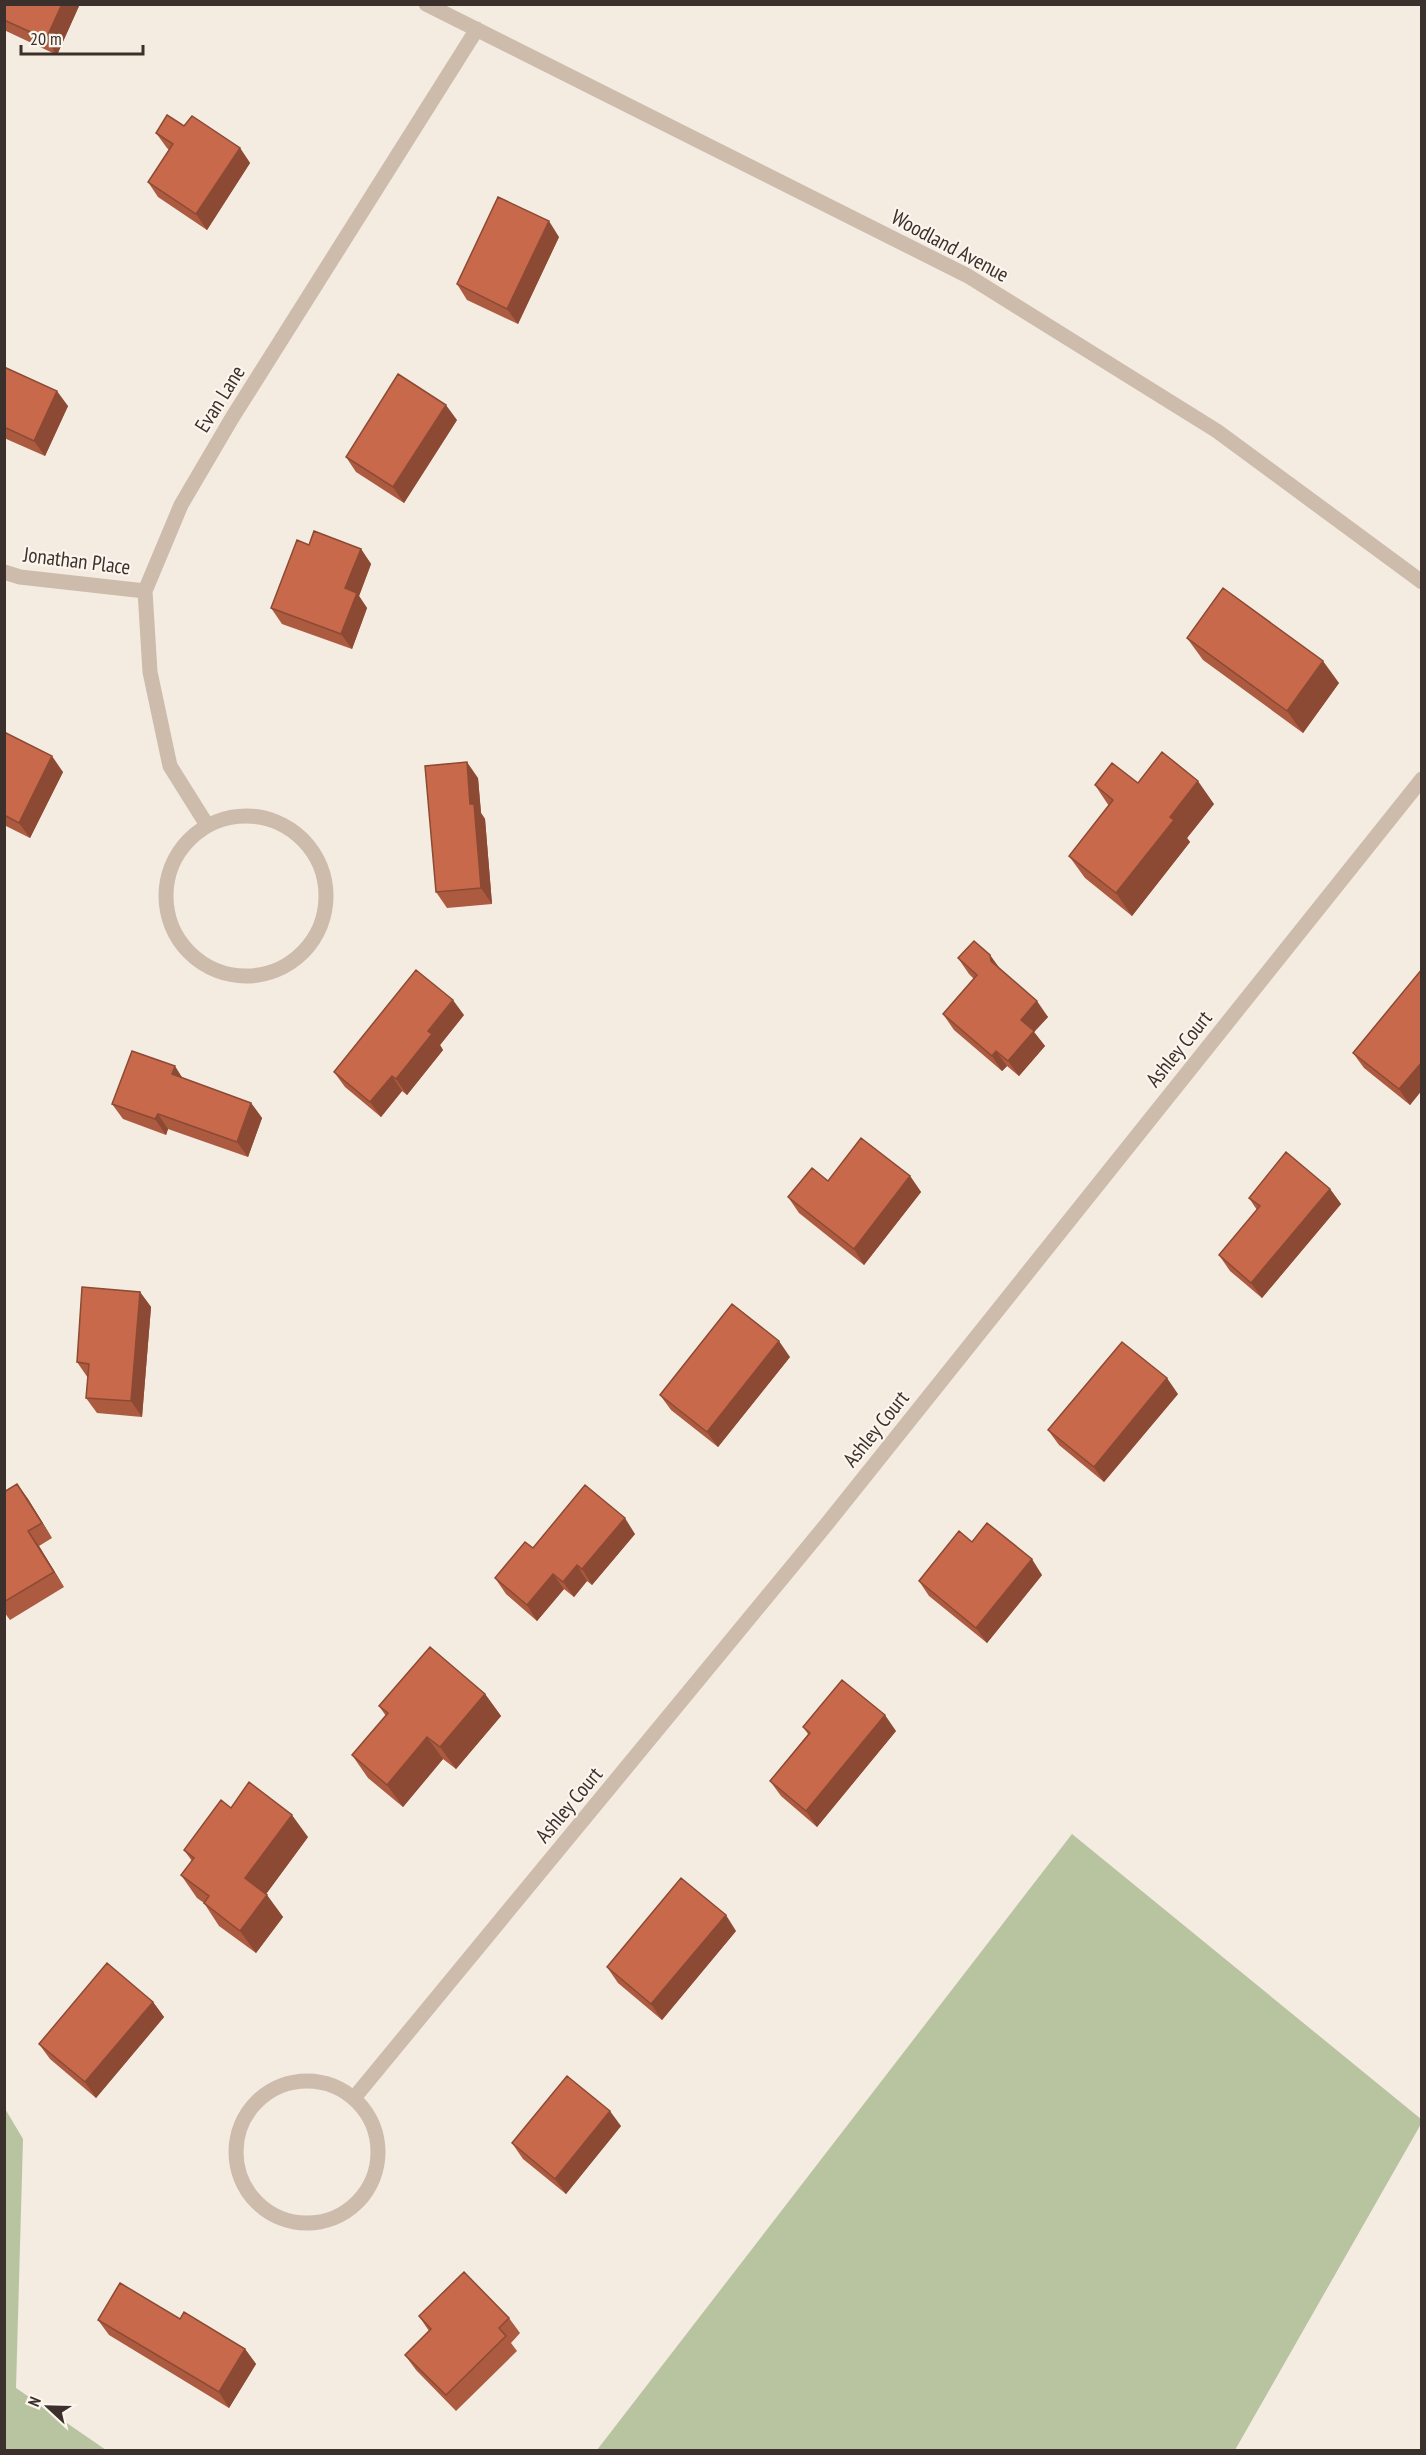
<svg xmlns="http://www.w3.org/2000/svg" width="1426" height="2455" font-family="'PT Sans Narrow',sans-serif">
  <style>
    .green { fill: #b8c4a0 }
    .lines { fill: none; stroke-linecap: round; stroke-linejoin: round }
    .minor { stroke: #cdbbac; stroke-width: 15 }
    .wall { fill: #ac5a40 }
    .shaded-wall { fill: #8c4a34 }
    .building { fill: #c8694b; stroke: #8c4a34; stroke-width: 1.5 }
    .labels { text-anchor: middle; stroke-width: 4.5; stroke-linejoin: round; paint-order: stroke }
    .street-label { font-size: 21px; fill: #3b302b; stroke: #fbf5ee }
  </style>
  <rect width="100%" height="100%" fill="#f4ebe1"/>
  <path class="green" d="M1072 1834 1421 2119V2124L1235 2450H597Z
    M4 2107 23 2139 16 2388 106 2450H5Z"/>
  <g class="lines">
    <path class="minor" d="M426 4 968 276 1217 431 1422 582
      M4 572 20 577 145 591
      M166 896a80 80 0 1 1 160 0a80 80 0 1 1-160 0Z
      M207 825 170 766 150 672 145 591 181 505 232 418 477 29
      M236 2152a71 71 0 1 1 142 0a71 71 0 1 1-142 0Z
      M354 2098 826 1525 1422 779"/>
  </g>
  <path class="wall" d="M4 4 79 6 57 55 4 30Z
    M184 126 240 148 250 163 207 230 158 197 148 182 169 150 167 148 156 133Z
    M559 237 518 324 467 300 457 284Z
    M4 367 68 406 45 456 4 438Z
    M457 420 404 503 356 472 346 457Z
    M309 545 361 549 371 564 359 596 367 608 352 649 282 624 271 608Z
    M1187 638 1339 683 1303 733 1203 660Z
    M4 732 63 772 30 838 4 825Z
    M478 778 481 813 485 819 492 904 447 908 436 892Z
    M1138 783 1214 804 1187 838 1190 842 1132 916 1085 878 1069 856 1109 806 1095 785Z
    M990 955 1001 970 1048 1017 1034 1032 1045 1046 1019 1076 1007 1066 1002 1071 954 1030 943 1014 974 979 969 974 958 958Z
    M1422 969V1090L1410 1105 1364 1068 1353 1053Z
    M464 1015 440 1045 443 1050 407 1095 402 1091 381 1117 345 1087 334 1072Z
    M183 1078 251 1103 262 1118 248 1157 168 1129 166 1135 123 1119 112 1104Z
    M910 1176 921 1192 864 1265 799 1213 788 1197Z
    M1330 1189 1341 1204 1262 1298 1230 1271 1219 1255 1257 1210 1249 1198Z
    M140 1292 151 1307 142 1417 97 1413 86 1398 88 1378 77 1362Z
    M790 1357 718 1447 671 1410 660 1395Z
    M1178 1394 1104 1482 1059 1445 1048 1430Z
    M17 1484 28 1499 52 1538 39 1546 64 1587 10 1620 4 1612V1492Z
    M635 1534 592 1585 587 1581 574 1597 564 1589 537 1621 506 1594 495 1578 533 1548Z
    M972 1542 1042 1575 987 1643 929 1596 919 1581Z
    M485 1694 501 1716 456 1769 443 1759 403 1807 368 1778 352 1755 386 1716 379 1706Z
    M803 1727 896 1731 817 1827 781 1796 770 1781 808 1734Z
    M231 1808 308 1837 266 1894 283 1917 256 1953 219 1926 204 1903 197 1898 181 1875 192 1861 184 1850Z
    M736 1931 662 2020 618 1983 607 1967Z
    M153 2002 164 2017 96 2098 50 2059 39 2044Z
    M621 2126 566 2194 523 2159 512 2143Z
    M419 2316 509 2318 520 2333 511 2343 517 2351 456 2411 416 2370 405 2355 429 2331Z
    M180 2319 245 2349 256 2364 229 2408 109 2335 98 2320Z"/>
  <path class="shaded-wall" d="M62 4H79V6L57 55 46 39Z
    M240 148 250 163 207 230 196 214Z
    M549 221 559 237 518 324 507 309Z
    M57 391 68 406 45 456 34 441Z
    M446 405 457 420 404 503 393 487Z
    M361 549 371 564 359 596 367 608 352 649 341 634 345 588Z
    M1323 661 1339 683 1303 733 1287 711Z
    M52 756 63 772 30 838 19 823Z
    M467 762 478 778 481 813 485 819 492 904 481 888 470 804Z
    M1198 781 1214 804 1187 838 1190 842 1132 916 1116 893 1170 817Z
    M990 955 1001 971 991 961Z
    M453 1000 464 1015 440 1045 443 1050 407 1095 396 1079 428 1031Z
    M1037 1001 1048 1017 1034 1032 1045 1046 1019 1076 1008 1061 1021 1020Z
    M996 1051 1007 1066 1002 1071 992 1056Z
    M1422 1062V1090L1410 1105 1399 1089Z
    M175 1066 185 1082 172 1074Z
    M392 1076 402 1091 381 1117 370 1102Z
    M251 1103 262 1118 248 1157 237 1142Z
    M158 1114 168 1129 166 1135 155 1119Z
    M910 1176 921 1192 864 1265 854 1249Z
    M1330 1189 1341 1204 1262 1298 1251 1283Z
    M140 1292 151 1307 142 1417 131 1401Z
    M779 1341 790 1357 718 1447 707 1432Z
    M1167 1378 1178 1394 1104 1482 1094 1467Z
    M17 1484 28 1499 52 1538 42 1523Z
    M625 1518 635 1534 592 1585 582 1569Z
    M28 1531 39 1546 64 1587 54 1572Z
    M1032 1559 1042 1575 987 1643 976 1628Z
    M577 1565 587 1581 574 1597 563 1582Z
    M553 1574 564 1589 537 1621 527 1605Z
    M485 1694 501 1716 456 1769 440 1747Z
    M885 1715 896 1731 817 1827 806 1811Z
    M427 1737 443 1759 403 1807 387 1785Z
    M292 1815 308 1837 261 1901 245 1878Z
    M267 1895 283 1917 256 1953 240 1931Z
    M726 1915 736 1931 662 2020 651 2004Z
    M153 2002 164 2017 96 2098 85 2082Z
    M610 2111 621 2126 566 2194 555 2179Z
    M245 2349 256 2364 229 2408 219 2392Z"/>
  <path class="building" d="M4 4H62L46 39 4 20Z
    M167 115 184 126 192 116 240 148 196 214 148 182 173 144 156 133Z
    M498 197 549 221 507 309 457 284Z
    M4 367 57 391 34 441 4 427Z
    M398 374 446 405 393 487 346 457Z
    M314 531 361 549 345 588 357 593 341 634 271 608 297 540 309 545Z
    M1223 588 1323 661 1287 711 1187 638Z
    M4 732 52 756 19 823 4 815Z
    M1162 752 1198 781 1170 817 1174 820 1116 893 1069 856 1113 800 1095 785 1112 763 1138 783Z
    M467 762 470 804H474L481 888 436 892 425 766Z
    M974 941 990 955 991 961 1037 1001 1021 1020 1034 1031 1008 1061 996 1051 992 1056 943 1014 977 975 958 958Z
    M1422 969V1062L1399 1089 1353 1053Z
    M416 970 453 1000 428 1031 432 1034 396 1079 392 1076 370 1102 334 1072Z
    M132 1051 175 1066 172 1074 251 1103 237 1142 158 1114 155 1119 112 1104Z
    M861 1138 910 1176 854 1249 788 1197 812 1168 828 1181Z
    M1286 1152 1330 1189 1251 1283 1219 1255 1260 1206 1249 1198Z
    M82 1287 140 1292 131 1401 86 1398 89 1364 77 1362Z
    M732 1304 779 1341 707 1432 660 1395Z
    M1122 1342 1167 1378 1094 1467 1048 1430Z
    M17 1484 42 1523 28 1531 54 1572 4 1602V1492Z
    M585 1485 625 1518 582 1569 577 1565 563 1582 553 1574 527 1605 495 1578 525 1542 533 1548Z
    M987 1523 1032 1559 976 1628 919 1581 959 1531 972 1542Z
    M430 1647 485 1694 440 1747 427 1737 387 1785 352 1755 388 1713 379 1706Z
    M842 1680 885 1715 806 1811 770 1781 810 1733 803 1727Z
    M249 1782 292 1815 245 1878 267 1895 240 1931 204 1903 209 1896 181 1875 194 1858 184 1850 221 1800 231 1808Z
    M681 1878 726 1915 651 2004 607 1967Z
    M107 1963 153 2002 85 2082 39 2044Z
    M567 2076 610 2111 555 2179 512 2143Z
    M464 2272 509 2318 499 2328 506 2336 446 2395 405 2355 431 2329 419 2316Z
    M120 2283 180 2319 184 2312 245 2349 219 2392 98 2320Z"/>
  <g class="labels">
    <g class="street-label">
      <text transform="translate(950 246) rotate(28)" y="7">Woodland Avenue</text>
      <text transform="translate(220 399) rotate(-58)" y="7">Evan Lane</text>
      <text transform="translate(77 561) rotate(7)" y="7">Jonathan Place</text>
      <text transform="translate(1179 1049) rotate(-51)" y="7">Ashley Court</text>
      <text transform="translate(876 1429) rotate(-51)" y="7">Ashley Court</text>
      <text transform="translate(569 1805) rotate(-50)" y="7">Ashley Court</text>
    </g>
  </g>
  <rect width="1426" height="2455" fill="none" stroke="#3b302b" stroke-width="12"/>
  <g transform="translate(48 2407) rotate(292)" stroke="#fbf5ee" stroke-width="4.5" paint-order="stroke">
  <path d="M0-4.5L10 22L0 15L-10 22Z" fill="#3b302b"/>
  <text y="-9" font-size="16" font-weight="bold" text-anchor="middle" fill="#3b302b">N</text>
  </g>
  <path d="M21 45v9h122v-9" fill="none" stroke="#3b302b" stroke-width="3"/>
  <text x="30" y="45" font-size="18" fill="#3b302b" stroke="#fbf5ee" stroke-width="4.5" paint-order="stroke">20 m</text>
</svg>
